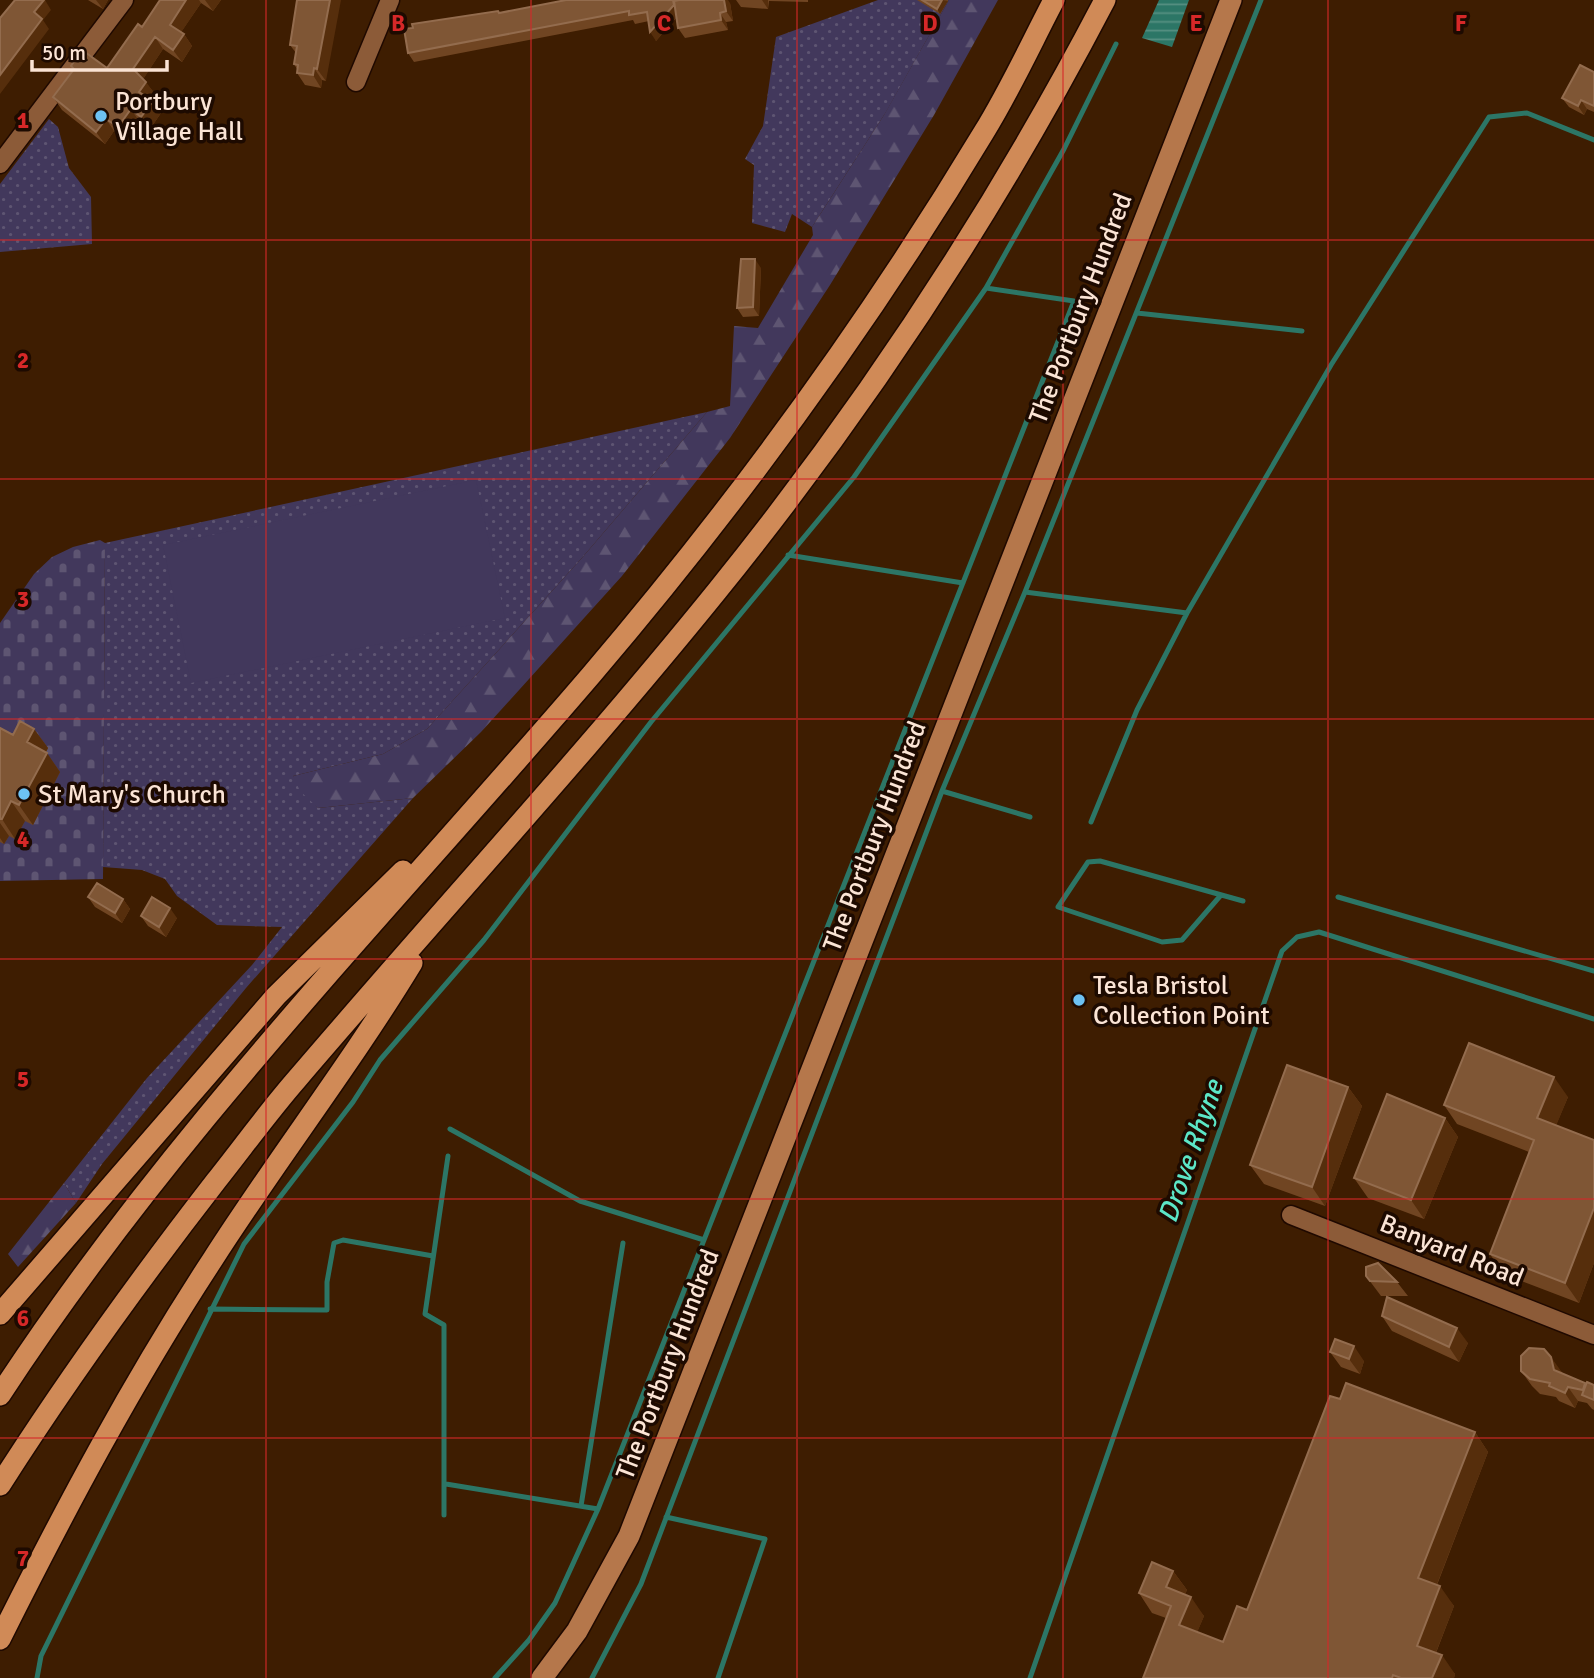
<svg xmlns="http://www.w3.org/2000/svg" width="1594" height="1678" font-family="Signika,sans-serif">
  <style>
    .green { fill: url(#green-dots) }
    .forest { fill: url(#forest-firs) }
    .cemetery { fill: url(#cemetery-stones) }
    .pitch { fill: #42385c }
    .water { fill: url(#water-rules) }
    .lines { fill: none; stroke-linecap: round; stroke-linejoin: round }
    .stream { stroke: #2c7666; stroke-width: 5 }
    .minor-casing { stroke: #1f0900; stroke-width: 21 }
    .major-casing { stroke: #1f0900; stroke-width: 24 }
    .highway-casing { stroke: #1f0900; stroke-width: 24 }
    .minor { stroke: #8c5b38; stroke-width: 18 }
    .major { stroke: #b5774b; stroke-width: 21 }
    .highway { stroke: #d08a57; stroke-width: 21 }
    .wall { fill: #704522 }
    .shaded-wall { fill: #562e0c }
    .building { fill: #7f5635; stroke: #936c4e; stroke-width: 2 }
    .grid { fill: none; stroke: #d62828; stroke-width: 2; stroke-opacity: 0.55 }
    .poi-dot { fill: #6dc2f3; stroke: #1d0a00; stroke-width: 2.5 }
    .labels { text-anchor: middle; stroke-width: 7; stroke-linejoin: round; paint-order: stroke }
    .poi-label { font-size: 26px; fill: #fbe4d5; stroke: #1d0a00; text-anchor: start }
    .street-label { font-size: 26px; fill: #fbe4d5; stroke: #1d0a00 }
    .water-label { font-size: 28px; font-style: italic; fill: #5ce6c7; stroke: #1d0a00 }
    .grid-label { font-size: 23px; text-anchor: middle; font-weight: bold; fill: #d62828; stroke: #1d0a00; stroke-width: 7; stroke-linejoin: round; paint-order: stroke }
  </style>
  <defs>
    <pattern id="green-dots" width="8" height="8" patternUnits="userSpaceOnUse" patternTransform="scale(1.75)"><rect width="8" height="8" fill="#42385c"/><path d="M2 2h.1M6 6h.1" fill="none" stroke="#5e5572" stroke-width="1.8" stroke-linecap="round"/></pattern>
    <pattern id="forest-firs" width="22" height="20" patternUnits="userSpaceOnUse" patternTransform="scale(1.75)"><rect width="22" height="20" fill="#42385c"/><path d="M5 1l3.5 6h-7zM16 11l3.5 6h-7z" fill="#5e5572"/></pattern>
    <pattern id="cemetery-stones" width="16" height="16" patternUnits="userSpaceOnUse" patternTransform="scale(1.75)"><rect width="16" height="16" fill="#42385c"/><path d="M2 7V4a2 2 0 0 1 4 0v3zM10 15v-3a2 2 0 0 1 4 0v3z" fill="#5e5572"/></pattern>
    <pattern id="water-rules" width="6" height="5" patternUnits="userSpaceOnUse" patternTransform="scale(1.75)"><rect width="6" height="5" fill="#2c7666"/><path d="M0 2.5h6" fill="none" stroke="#569082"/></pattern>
  </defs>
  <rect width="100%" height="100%" fill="#3e1d01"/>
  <path class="green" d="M878 0H949L886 112 812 227 792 214 785 232 752 223 754 165 745 159 763 126 776 37Z
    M49 119 58 127 69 168 91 197 92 244 0 252V184Z
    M707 412 581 559 427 729 383 754 293 776 318 808 413 798 246 988 102 1164 76 1203 64 1183 147 1078 252 965 282 927 217 925 177 896 165 879 142 870 103 867 105 543Z"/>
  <path class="forest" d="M949 0H998L934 115 830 285 730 438 622 576 481 732 413 798 318 808 300 791 293 776 383 754 427 729 581 559 707 412 730 406 734 326 758 328 813 235 812 227 884 115Z
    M64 1183 76 1203 18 1267 8 1254Z"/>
  <path class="cemetery" d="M100 540 105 543 103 879 0 881V623L34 574 52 557 73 547Z"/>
  <path class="pitch" d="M476 480 505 618 191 683 163 545Z"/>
  <path class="water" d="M1159 0H1189L1172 47 1142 38Z"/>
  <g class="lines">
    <path class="stream" d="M1137 313 1302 331
      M788 555 963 583
      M1025 592 1187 613
      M942 791 1030 817
      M1091 822 1137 710 1187 613 1331 365 1489 117 1527 113 1594 140
      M1221 895 1182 940 1162 942 1058 907 1088 862 1100 861 1243 901
      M1338 897 1594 971
      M450 1129 580 1201 704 1240
      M210 1309 327 1310V1282L334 1243 343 1240 433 1256
      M446 1484 598 1509
      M581 1506 623 1243
      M444 1515V1325L425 1314 448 1156
      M666 1517 765 1539 718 1678
      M37 1678 41 1656 244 1244 353 1102 380 1060 484 940 651 722 854 477 986 288 1064 149 1116 44
      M495 1678 529 1640 555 1603 598 1509 1074 301 986 288
      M592 1678 641 1584 942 791 1025 592 1261 0
      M1030 1678 1282 951 1297 937 1319 932 1594 1019"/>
    <defs>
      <path id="minor" d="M356 82 390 0
        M0 164 124 0
        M1291 1215 1594 1335"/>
      <path id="major" d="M542 1678 577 1631 629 1536 1231 0"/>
      <path id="highway" d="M0 1314 276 996 403 871
        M0 1395C170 1134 390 910 592 674 736 505 869 323 984 132 1010 90 1031 44 1054 0
        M0 1485C67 1380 140 1279 216 1181 243 1147 269 1111 297 1079 436 916 582 758 717 591 865 408 996 209 1105 0
        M0 1639C65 1509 133 1381 213 1259 277 1159 350 1065 412 963"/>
    </defs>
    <use href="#minor" class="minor-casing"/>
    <use href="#major" class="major-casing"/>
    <use href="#highway" class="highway-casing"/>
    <use href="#minor" class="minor"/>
    <use href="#major" class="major"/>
    <use href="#highway" class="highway"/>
  </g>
  <path class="wall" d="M88 0H108L103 9Z
    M160 0H221L213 11 201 3 181 32 184 34 192 46 182 62 163 49 143 79 155 94 151 100 161 113 150 129 139 121 126 139 114 131 105 144 62 110 53 97 73 70 71 66 107 68 142 27Z
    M297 0 326 81 322 80 321 88 305 85 297 73V69L294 64 296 53 290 45Z
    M736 0H808V2L769 1 768 9 741 7Z
    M917 0H948V1L940 14Z
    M730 3 733 21 726 22 728 30 685 38 678 28 676 18 656 41 649 21 635 24 633 20 414 62 408 53 498 11 500 13Z
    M1594 72V112L1587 109 1584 115 1569 107 1562 98Z
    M761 268 759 316 743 317 737 308Z
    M0 728 13 735 34 729 48 748 46 752 60 772 33 825 25 821 15 839 9 836 4 844 0 842Z
    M88 897 123 899 130 909 122 923 95 907Z
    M141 916 177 918 166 937 148 926Z
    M1348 1087 1362 1106 1325 1206 1264 1184 1250 1165Z
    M1568 1097 1556 1125 1594 1140V1263L1579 1303 1503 1274 1490 1254 1529 1152 1457 1124 1444 1105Z
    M1445 1118 1458 1137 1424 1219 1368 1198 1354 1178Z
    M1366 1276 1397 1282 1408 1296H1381Z
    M1382 1316 1468 1343 1459 1362 1392 1331Z
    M1330 1352 1364 1361 1360 1374 1341 1367Z
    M1521 1371H1561L1562 1373 1586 1384 1594 1385V1410L1592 1409 1587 1403 1578 1401 1575 1408 1559 1401 1556 1397 1540 1394 1532 1386Z
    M1340 1399 1475 1432 1488 1452 1437 1585 1454 1606 1436 1653 1455 1674 1454 1678H1143L1166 1618 1152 1613 1139 1593 1173 1571 1187 1590 1185 1594 1204 1616 1197 1632 1223 1642 1247 1610Z"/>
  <path class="shaded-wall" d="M45 0 51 10 43 20 49 29 0 94V75L34 12Z
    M96 0H108L103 9Z
    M186 0H199L201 3 178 37 170 25Z
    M205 0H221L213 11Z
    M330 0H341L326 81 317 69Z
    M673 0H678L680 13 656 41 650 32Z
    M724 0H728L730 3 733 21 726 11Z
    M762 0H768V9Z
    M942 0 948 1 940 14 937 9Z
    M720 13 726 22 728 30 721 20Z
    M184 34 192 46 182 62 173 50Z
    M155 37 163 49 142 81 133 69Z
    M314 68 322 80 321 88 313 75Z
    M146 82 155 94 148 104 139 92Z
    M1581 100 1587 109 1584 115 1578 106Z
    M153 101 161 113 150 129 141 117Z
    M131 109 139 121 126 139 118 127Z
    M106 119 114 131 105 144 96 132Z
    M755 259 761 268 759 316 753 307Z
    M34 729 48 748 41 762 27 742Z
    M47 753 60 772 33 825 19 805Z
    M11 801 25 821 15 839 2 819Z
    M0 823 9 836 4 844 0 838Z
    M123 899 130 909 122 923 115 913Z
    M170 908 177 918 166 937 159 927Z
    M1554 1077 1568 1097 1551 1138 1537 1118Z
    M1348 1087 1362 1106 1325 1206 1312 1187Z
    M1445 1118 1458 1137 1424 1219 1411 1200Z
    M1594 1208V1263L1579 1303 1565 1283Z
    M1457 1328 1468 1343 1459 1362 1449 1347Z
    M1354 1346 1364 1361 1360 1374 1349 1359Z
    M1551 1357 1561 1371 1565 1385 1554 1370Z
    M1568 1387 1578 1401 1575 1408 1565 1393Z
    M1475 1432 1488 1452 1432 1597 1418 1578Z
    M1173 1571 1187 1590 1180 1606 1166 1587Z
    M1440 1586 1454 1606 1431 1665 1417 1646Z
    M1191 1597 1204 1616 1192 1645 1179 1625Z
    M1442 1655 1455 1674 1454 1678H1432Z"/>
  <path class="building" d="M15 0H44L34 12 42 19 0 75V18Z
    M160 0H186L170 25 184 34 173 50 155 37 133 69 146 82 139 92 153 101 141 117 131 109 118 127 106 119 96 132 53 97 74 69 71 66 82 50 107 68 138 24 142 27Z
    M297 0H330L317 69 314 68 313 75 297 73 298 65 294 64 297 46 290 45Z
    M566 0H673L674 5 650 32 647 12 629 15V11L408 53 404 29 413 28 412 24 498 11 499 13Z
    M679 0H724L726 11 720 13 721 20 678 28 674 1Z
    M922 0H942L937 9Z
    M1580 65 1594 72V106L1581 100 1578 106 1562 98Z
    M741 259H755L753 307 737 308Z
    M20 721 34 729 27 742 47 753 19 805 11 801 2 819H0V728L13 735Z
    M97 883 123 899 115 913 88 897Z
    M152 897 170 908 159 927 141 916Z
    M1469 1043 1554 1077 1537 1118 1594 1140V1208L1565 1283 1490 1254 1534 1140 1444 1105Z
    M1287 1065 1348 1087 1312 1187 1250 1165Z
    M1387 1094 1445 1118 1411 1200 1354 1178Z
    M1378 1263 1397 1282 1370 1281 1366 1276V1267Z
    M1387 1297 1457 1328 1449 1347 1382 1316Z
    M1335 1339 1354 1346 1349 1359 1330 1352Z
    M1529 1348 1544 1349 1551 1357 1554 1370 1585 1383 1583 1390 1568 1387 1565 1393 1549 1386 1550 1383 1530 1379 1521 1371V1356Z
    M1587 1382 1594 1385V1400L1582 1395Z
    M1346 1383 1475 1432 1418 1578 1440 1586 1417 1646 1442 1655 1432 1678H1401L1393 1675 1392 1678H1143L1171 1606 1139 1593 1152 1562 1173 1571 1166 1587 1191 1597 1179 1625 1223 1642 1237 1606 1247 1610 1330 1396 1340 1399Z"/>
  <path class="grid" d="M266 0V1678M531 0V1678M797 0V1678M1063 0V1678M1328 0V1678M0 240H1594M0 479H1594M0 719H1594M0 959H1594M0 1199H1594M0 1438H1594"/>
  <g class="poi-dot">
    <circle cx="101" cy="116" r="7"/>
    <circle cx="24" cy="794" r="7"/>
    <circle cx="1079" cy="1000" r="7"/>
  </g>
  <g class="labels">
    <g class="poi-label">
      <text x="115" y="110">Portbury<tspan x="115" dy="30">Village Hall</tspan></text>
      <text x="38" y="803">St Mary's Church</text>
      <text x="1093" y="994">Tesla Bristol<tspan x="1093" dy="30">Collection Point</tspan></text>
    </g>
    <g class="street-label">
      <text transform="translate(1080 308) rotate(-69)" y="9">The Portbury Hundred</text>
      <text transform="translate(874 836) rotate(-69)" y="9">The Portbury Hundred</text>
      <text transform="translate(1452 1250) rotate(22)" y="9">Banyard Road</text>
      <text transform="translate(667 1364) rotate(-69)" y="9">The Portbury Hundred</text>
    </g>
    <g class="water-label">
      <text transform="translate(1190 1151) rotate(-71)" y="10">Drove Rhyne</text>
    </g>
  </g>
  <g class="grid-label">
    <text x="398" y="31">B</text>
    <text x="664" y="31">C</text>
    <text x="930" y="31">D</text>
    <text x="1196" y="31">E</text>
    <text x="1461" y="31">F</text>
    <text x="23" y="128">1</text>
    <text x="23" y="368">2</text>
    <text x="23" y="607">3</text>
    <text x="23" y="847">4</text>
    <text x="23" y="1087">5</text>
    <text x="23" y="1326">6</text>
    <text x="23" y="1566">7</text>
  </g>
  <path d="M32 60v10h135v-10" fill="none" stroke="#fbe4d5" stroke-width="3.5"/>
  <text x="42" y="60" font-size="21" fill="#fbe4d5" stroke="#1d0a00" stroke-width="5" paint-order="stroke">50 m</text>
</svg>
